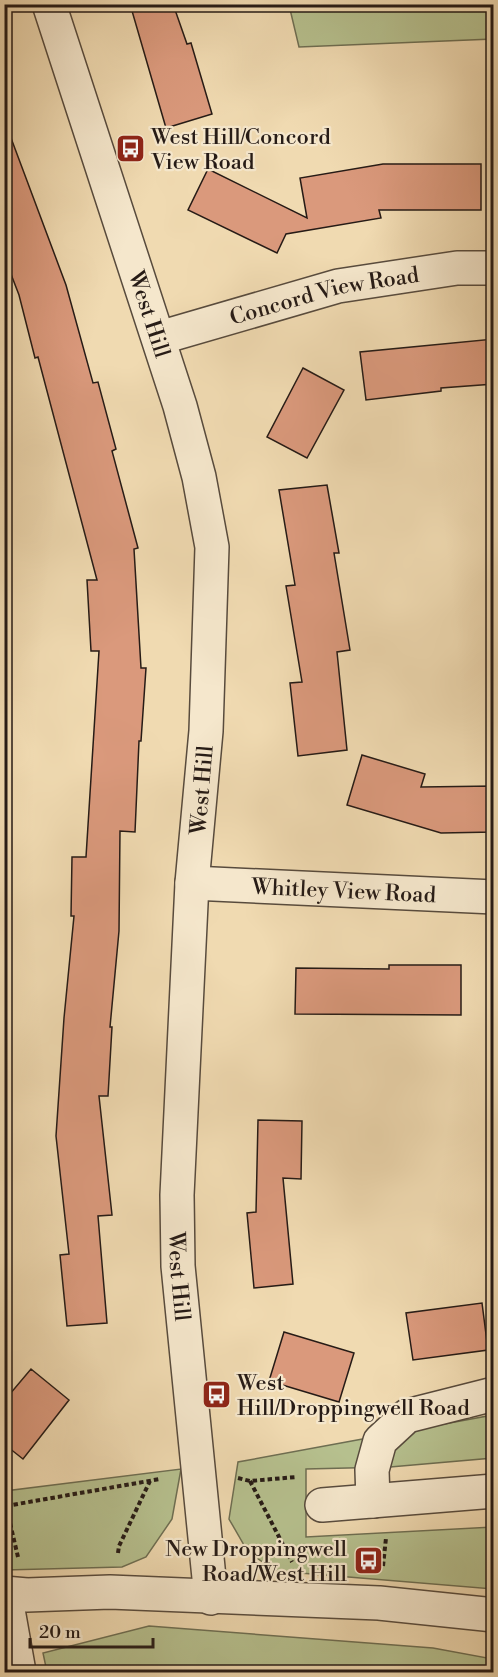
<svg xmlns="http://www.w3.org/2000/svg" width="498" height="1677" font-family="'Libre Bodoni',serif">
  <style>
    .green { fill: #b6c08e; stroke: #6e6e52; stroke-width: 1.5 }
    .building { fill: #da997c; stroke: #261b16; stroke-width: 1.5 }
    .lines { fill: none; stroke-linecap: round; stroke-linejoin: round }
    .minor-casing { stroke: #584b3d; stroke-width: 36 }
    .path { stroke: #261b16; stroke-width: 4; stroke-dasharray: 4.5 3; stroke-linecap: butt }
    .minor { stroke: #f5e7cc; stroke-width: 33 }
    .labels { text-anchor: middle; stroke-width: 4.5; stroke-linejoin: round; paint-order: stroke }
    .poi-label { font-size: 22px; fill: #261b16; stroke: #f5e7cc; text-anchor: start }
    .street-label { font-size: 22px; fill: #261b16; stroke: #f5e7cc }
  </style>
  <rect width="100%" height="100%" fill="#f0dab1"/>
  <filter id="stains"><feTurbulence type="fractalNoise" baseFrequency=".00333" numOctaves="4"/><feColorMatrix values="0 0 0 0 .2 0 0 0 0 .09 0 0 0 0 .02 0 0 0 .5 -.17"/></filter>
  <radialGradient id="worn" r=".72"><stop offset=".6" stop-color="#630" stop-opacity="0"/><stop offset="1" stop-color="#630" stop-opacity=".3"/></radialGradient>
  <path class="green" d="M289 5H493V39L299 47Z
    M493 1415V1458L390 1467 306 1469V1537L493 1527V1589L276 1571 248 1552 229 1519 238 1462Z
    M181 1469 172 1519 146 1557 122 1567 5 1570V1491Z
    M149 1626 433 1648 493 1659V1672H47L43 1653Z"/>
  <path class="building" d="M130 4H173L187 44 191 43 212 114 166 128Z
    M4 130H8L66 285 93 383 98 382 116 449 112 451 138 548 134 549 141 668H146L141 741H139L135 832 120 831 119 931 110 1027H112L108 1096H99L112 1215 98 1216 107 1323 67 1326 60 1255 69 1254 56 1136 64 1018 74 916H71L72 857H86L99 651H91L87 580H97L38 357 35 358 19 295 4 256Z
    M383 164H481V210H379L381 218 286 234 277 253 188 210 208 169 307 218 300 178Z
    M494 339V384L441 388V391L366 400 360 352Z
    M303 368 344 390 307 458 267 437Z
    M327 485 339 553H334L350 650 337 652 347 750 298 756 290 683 302 682 286 586 295 585 279 490Z
    M362 755 425 774 421 787 494 786V832L441 833 347 805Z
    M389 965H461V1015L295 1014 296 968 389 969Z
    M258 1120 302 1121 301 1179 283 1178 293 1284 254 1288 247 1213 256 1212Z
    M482 1303 488 1350 413 1360 406 1313Z
    M284 1332 354 1353 339 1402 269 1381Z
    M31 1369 69 1400 23 1459 4 1444V1401Z"/>
  <g class="lines">
    <defs>
      <g id="minor">
        <path id="s1" d="M49 4 180 406 199 477 212 547 206 731 192 883 177 1195 178 1266 211 1598"/>
        <path id="s2" d="M159 338 338 286 457 268H494"/>
        <path id="s3" d="M192 883 494 897"/>
        <path d="M373 1501 372 1470 380 1441 407 1416 494 1394"/>
        <path d="M322 1505 494 1491"/>
        <path d="M4 1593 27 1595 110 1592 379 1603 494 1615"/>
        <path d="M5 1593 19 1672"/>
      </g>
    </defs>
    <use href="#minor" class="minor-casing"/>
    <path class="path" d="M238 1478 250 1481 296 1477
      M250 1481 292 1562
      M118 1553 119 1546 150 1481
      M18 1557 6 1506 160 1479
      M383 1566 386 1538"/>
    <use href="#minor" class="minor"/>
  </g>
  <defs>
    <symbol id="bus-square" viewBox="-11 -11 22 22"><rect x="-9" y="-9" width="18" height="18" rx="4" fill="#8f2418" stroke="#f5e7cc"/><path d="M-5-6H5V4H4V6H2V4H-2V6H-4V4H-5ZM-3.5-4V0h7V-4ZM-3.5 1.2v1.5H-2V1.2ZM2 1.2v1.5H3.5V1.2Z" fill="#fff"/></symbol>
  </defs>
  <g fill-rule="evenodd">
    <use href="#bus-square" x="114" y="132" width="33" height="33"/>
    <use href="#bus-square" x="200" y="1378" width="33" height="33"/>
    <use href="#bus-square" x="352" y="1544" width="33" height="33"/>
  </g>
  <g class="labels">
    <g class="poi-label">
      <text x="151" y="144">West Hill/Concord<tspan x="151" dy="25">View Road</tspan></text>
      <text x="237" y="1390">West<tspan x="237" dy="25">Hill/Droppingwell Road</tspan></text>
      <text x="347" y="1556" text-anchor="end">New Droppingwell<tspan x="347" dy="25">Road/West Hill</tspan></text>
    </g>
    <g class="street-label">
      <text dy="8" stroke="none"><textPath href="#s2" startOffset="171">Concord View Road</textPath></text>
      <text dy="8" stroke="none"><textPath href="#s1" startOffset="326">West Hill</textPath></text>
      <text transform="translate(201 790) rotate(-85)" y="8">West Hill</text>
      <text dy="8" stroke="none"><textPath href="#s3" startOffset="152">Whitley View Road</textPath></text>
      <text dy="8" stroke="none"><textPath href="#s1" startOffset="1298">West Hill</textPath></text>
    </g>
  </g>
  <rect width="498" height="1677" fill="none" stroke="#f0dab1" stroke-width="24"/>
  <rect x="6" y="6" width="486" height="1665" fill="none" stroke="#261b16" stroke-width="3"/>
  <rect x="12" y="12" width="474" height="1653" fill="none" stroke="#261b16" stroke-width="1.5"/>
  <path d="M30 1638v9h123v-9" fill="none" stroke="#261b16" stroke-width="3"/>
  <text x="39" y="1638" font-size="18" fill="#261b16" stroke="#f5e7cc" stroke-width="4.5" paint-order="stroke">20 m</text>
  <rect width="100%" height="100%" filter="url(#stains)"/>
  <rect width="100%" height="100%" fill="url(#worn)"/>
</svg>
